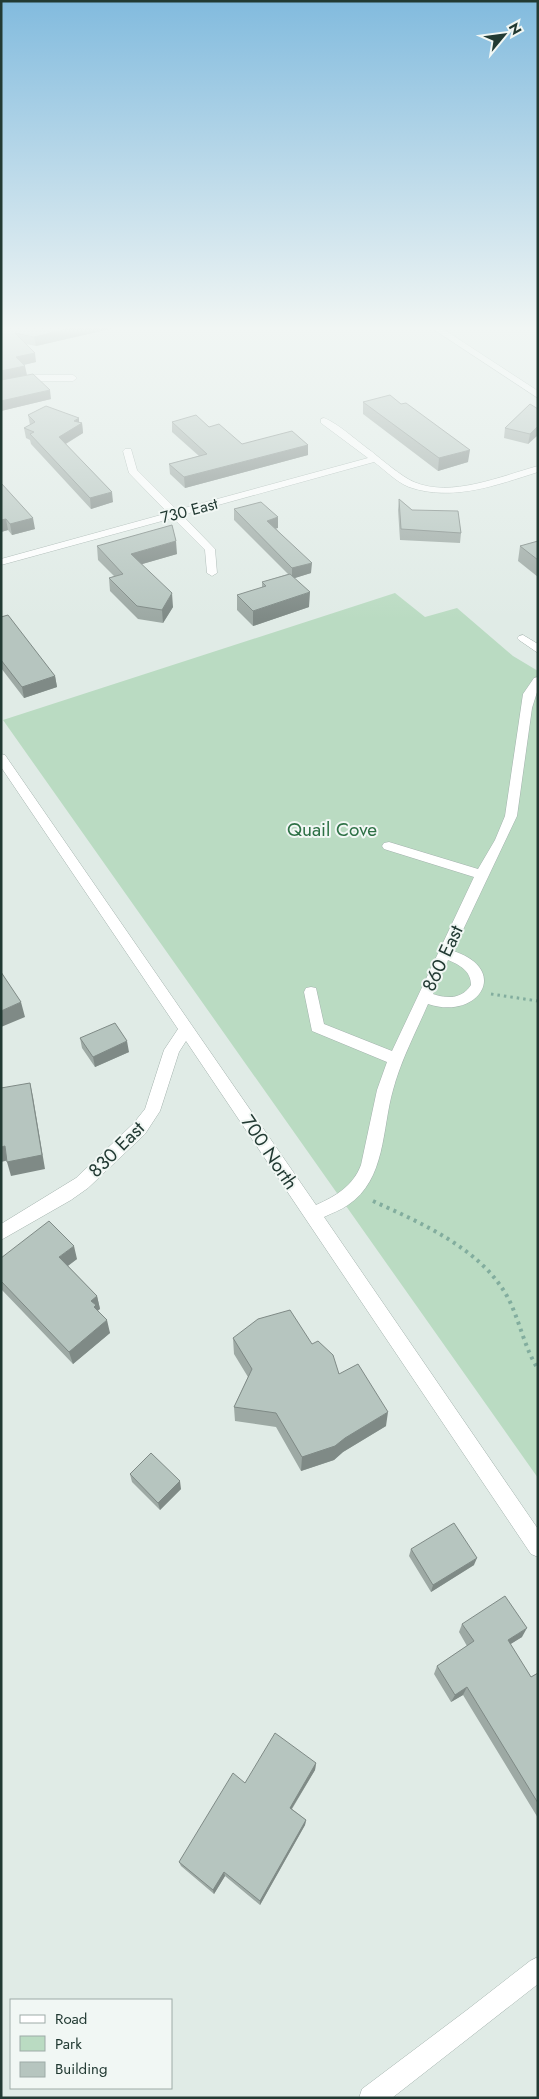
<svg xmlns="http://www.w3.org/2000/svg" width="539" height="2099" font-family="Jost,sans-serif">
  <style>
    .green { fill: #badbc2 }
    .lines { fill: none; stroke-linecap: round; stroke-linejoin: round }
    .minor-casing { stroke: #a3b2ad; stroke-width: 1 }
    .path-far1 { stroke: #82ad9e; stroke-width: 3; stroke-dasharray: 2.5 4; stroke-linecap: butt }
    .path { stroke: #82ad9e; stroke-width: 4; stroke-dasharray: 3 4.5; stroke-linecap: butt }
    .minor { fill: #fff; fill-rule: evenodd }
    .wall { fill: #9da9a4 }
    .shaded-wall { fill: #7f8a86 }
    .building { fill: #b6c5bf; stroke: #7f8a86 }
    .labels { text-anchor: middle; stroke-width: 4; stroke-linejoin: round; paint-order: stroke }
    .far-street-label { font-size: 16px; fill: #223a33; stroke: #f1f7f4 }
    .park-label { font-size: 19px; fill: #2d7045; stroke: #f1f7f4 }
    .street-label { font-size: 19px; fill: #223a33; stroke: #f1f7f4 }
  </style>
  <rect width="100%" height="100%" fill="#e0ebe6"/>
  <path class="green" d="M395 593 425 617 457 608 513 656 538 671V1478L3 720Z"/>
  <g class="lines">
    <defs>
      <path id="minor" d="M427 325H437L538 391V398Z
        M36 375H73L77 378 73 381H36L1 389V383Z
        M324 418C338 423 358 442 371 451 381 459 402 477 414 482 451 498 501 476 538 466V472C497 485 452 502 409 487 396 482 384 469 374 462L182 515 215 549 217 573 212 576 207 573 205 550 173 518 1 565V559L168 513 129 473 123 451 125 449H131L137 470 177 510 368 458 321 423V419Z
        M523 635 538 644V653L519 640 517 638 519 636Z
        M538 677V689L532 708 517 816 453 951C511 969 479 1021 428 1004 416 1032 401 1060 393 1090 382 1128 386 1180 348 1205 341 1210 332 1213 324 1217L538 1529V1557L531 1554 186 1041 179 1052 160 1111 145 1134 88 1188 71 1200 1 1240V1224L76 1178 133 1124 145 1109 164 1050 178 1029 1 767V754L5 755 316 1205C336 1196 353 1186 361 1165L377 1090 387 1062 312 1031 304 992 306 988 311 987 316 988 324 1024 392 1051 474 877 384 849 382 846 384 843 389 842 478 869 495 840 505 816 523 694 534 678ZM448 960C460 965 471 971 471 985 462 999 447 999 433 994Z
        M538 1957V1984L392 2098H359L362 2089 467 2010 530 1961Z"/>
    </defs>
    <use href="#minor" class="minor-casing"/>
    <path class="path-far1" d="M491 994 538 1001"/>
    <path class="path" d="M373 1201C421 1223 482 1249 508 1298 520 1321 524 1347 538 1369"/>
    <use href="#minor" class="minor"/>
  </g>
  <path class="wall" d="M1 325H127L36 346 26 344 36 362 24 365 26 375 51 399 1 411Z
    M363 402 401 404 468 462 438 471 363 414Z
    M538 409V435L528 444 504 438 505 428Z
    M28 415 82 423 83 433 66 444 113 502 91 509 31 444 30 440 26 438 24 428 30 425Z
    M172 422 209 427 242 444 308 445V455L185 488 170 474 169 464 199 456 172 432Z
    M1 484 35 529 12 535 8 530 1 532Z
    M399 499 412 510 461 533 460 543 400 540 398 510Z
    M234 509 278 528H276L311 573 294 578 309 607 253 626 237 610V595L262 588V582L288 574 234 520Z
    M538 541V577L518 561 520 546Z
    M97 546 177 554 142 564 173 607 163 623 138 619 110 591 109 578 114 576 98 560Z
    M1 617 55 676 57 687 24 698 1 668Z
    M80 1038 129 1052 95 1067 82 1048Z
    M1 1258 77 1259 68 1266 97 1296 100 1309 98 1310 110 1333 73 1364 1 1289Z
    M233 1338 312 1344 386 1426 343 1452 334 1460 301 1471 276 1427 235 1421 234 1407 248 1377 234 1354Z
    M130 1474 181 1489 160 1510 132 1482Z
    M411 1549 474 1565 431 1592 409 1556Z
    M462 1624 522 1637 510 1644 531 1677 538 1673V1818L463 1695 451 1702 434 1674 437 1666 467 1646 459 1632Z
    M316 1763 315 1770 292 1809 306 1820 305 1825 260 1905 225 1876 214 1894 181 1866 179 1862 245 1783Z"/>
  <path class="shaded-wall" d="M84 325H127L36 346 34 337Z
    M35 353 36 362 18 366 16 357Z
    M25 366 27 375 1 381V371Z
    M50 390 51 399 1 411V401Z
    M79 418V425L82 423 83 433 60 447 59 437 74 421Z
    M538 426V435L528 444 530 434Z
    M308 445V455L185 488 184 477Z
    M470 450 468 462 438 471 439 458Z
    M112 492 113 502 91 509 90 498Z
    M278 517V528L267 531V521Z
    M33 518 35 529 12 535 10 524Z
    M6 519 8 530 1 532V520Z
    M176 541 177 554 132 567 131 554Z
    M312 563 311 573 292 579V568Z
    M310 592 309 607 253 626V611Z
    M172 593 173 607 163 623 162 610Z
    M55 676 57 687 24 698 22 687Z
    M21 1002 25 1017 1 1027V1011Z
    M127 1041 129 1052 95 1067 93 1057Z
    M30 1083 33 1097 45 1169 11 1176 7 1162Z
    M5 1146 9 1160 1 1162V1147Z
    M74 1246 77 1259 62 1270 59 1257Z
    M97 1296 100 1309 94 1313 91 1301Z
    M107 1320 110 1333 73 1364 69 1352Z
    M388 1412 386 1426 343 1452 334 1460 301 1471 302 1457 345 1438Z
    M180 1481 181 1489 160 1510 158 1503Z
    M477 1558 474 1565 431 1592 433 1585Z
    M527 1628 522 1637 503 1649 508 1640Z
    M467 1687 463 1695 451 1702 455 1695Z
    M316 1763 315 1770 289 1813 290 1808Z
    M306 1820 305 1825 260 1905V1901Z
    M224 1872 225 1876 214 1894 213 1890Z"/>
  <path class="building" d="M1 325H84L34 337 15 333 35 353 16 357 25 366 1 371Z
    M33 374 50 390 1 401V380Z
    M390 395 401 404 406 403 470 450 439 458 363 402Z
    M530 404 538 409V426L530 434 505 428Z
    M46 406 79 418 74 421 82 423 59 437 112 492 90 498 30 434 34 432 24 428 35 422 28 415Z
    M196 415 209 427 219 424 242 444 292 431 308 445 184 477 169 464 207 454 172 422Z
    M1 484H2L33 518 10 524 6 519 1 520Z
    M399 499 412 510 458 511 461 533 401 529Z
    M261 502 278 517 267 521 312 563 292 568 234 509Z
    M172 525 176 541 131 554 172 593 162 610 137 606 109 578 123 574 97 546Z
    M538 541V560L520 546Z
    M290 574 310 592 253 611 237 595 266 586 262 582Z
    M8 615 55 676 22 687 1 660V617Z
    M1 972 21 1002 1 1011Z
    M115 1023 127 1041 93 1057 80 1038Z
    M30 1083 42 1155 7 1162 5 1146 1 1147V1088Z
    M49 1221 74 1246 59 1257 97 1296 91 1301 96 1305 94 1307 107 1320 69 1352 1 1281V1258Z
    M290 1310 312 1344 318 1341 333 1355 339 1374 358 1364 388 1412 345 1438 335 1446 302 1457 276 1413 234 1407 252 1369 233 1338 258 1319Z
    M151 1453 180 1481 158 1503 130 1474Z
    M454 1523 477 1558 433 1585 411 1549Z
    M505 1596 527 1628 508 1640 531 1677 538 1673V1803L467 1687 455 1695 437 1666 474 1641 462 1624Z
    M275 1733 316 1763 290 1808 306 1820 260 1901 224 1872 213 1890 179 1862 233 1773 245 1783Z"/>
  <linearGradient id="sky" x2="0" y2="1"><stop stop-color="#82bbde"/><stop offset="0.53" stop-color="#f1f6f4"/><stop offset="1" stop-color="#f1f6f4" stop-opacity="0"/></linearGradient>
  <rect width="539" height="619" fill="url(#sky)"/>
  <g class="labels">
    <g class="far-street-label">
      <text transform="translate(189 510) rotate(-15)" y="6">730 East</text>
    </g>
    <g class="park-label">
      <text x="332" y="836">Quail Cove</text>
    </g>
    <g class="street-label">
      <text transform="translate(442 958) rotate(-65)" y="7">860 East</text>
      <text transform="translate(116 1149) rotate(-45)" y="7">830 East</text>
      <text transform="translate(270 1152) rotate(56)" y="7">700 North</text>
    </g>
  </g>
  <rect width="539" height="2099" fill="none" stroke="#223a33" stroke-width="5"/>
  <rect x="10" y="1999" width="162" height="90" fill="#f1f7f4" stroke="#9eaba7"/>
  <rect x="20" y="2015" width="25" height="8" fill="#ffffff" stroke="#9eaba7"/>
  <text x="55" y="2024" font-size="15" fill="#223a33">Road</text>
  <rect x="20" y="2036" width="25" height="15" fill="#badbc2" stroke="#9eaba7"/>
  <text x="55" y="2049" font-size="15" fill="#223a33">Park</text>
  <rect x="20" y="2062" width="25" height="15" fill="#b6c5bf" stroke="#9eaba7"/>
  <text x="55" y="2074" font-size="15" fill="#223a33">Building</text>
  <g transform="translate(504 35) rotate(61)" stroke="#f1f7f4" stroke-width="4" paint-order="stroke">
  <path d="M0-4L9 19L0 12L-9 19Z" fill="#223a33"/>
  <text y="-8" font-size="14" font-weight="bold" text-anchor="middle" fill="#223a33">N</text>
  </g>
</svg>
